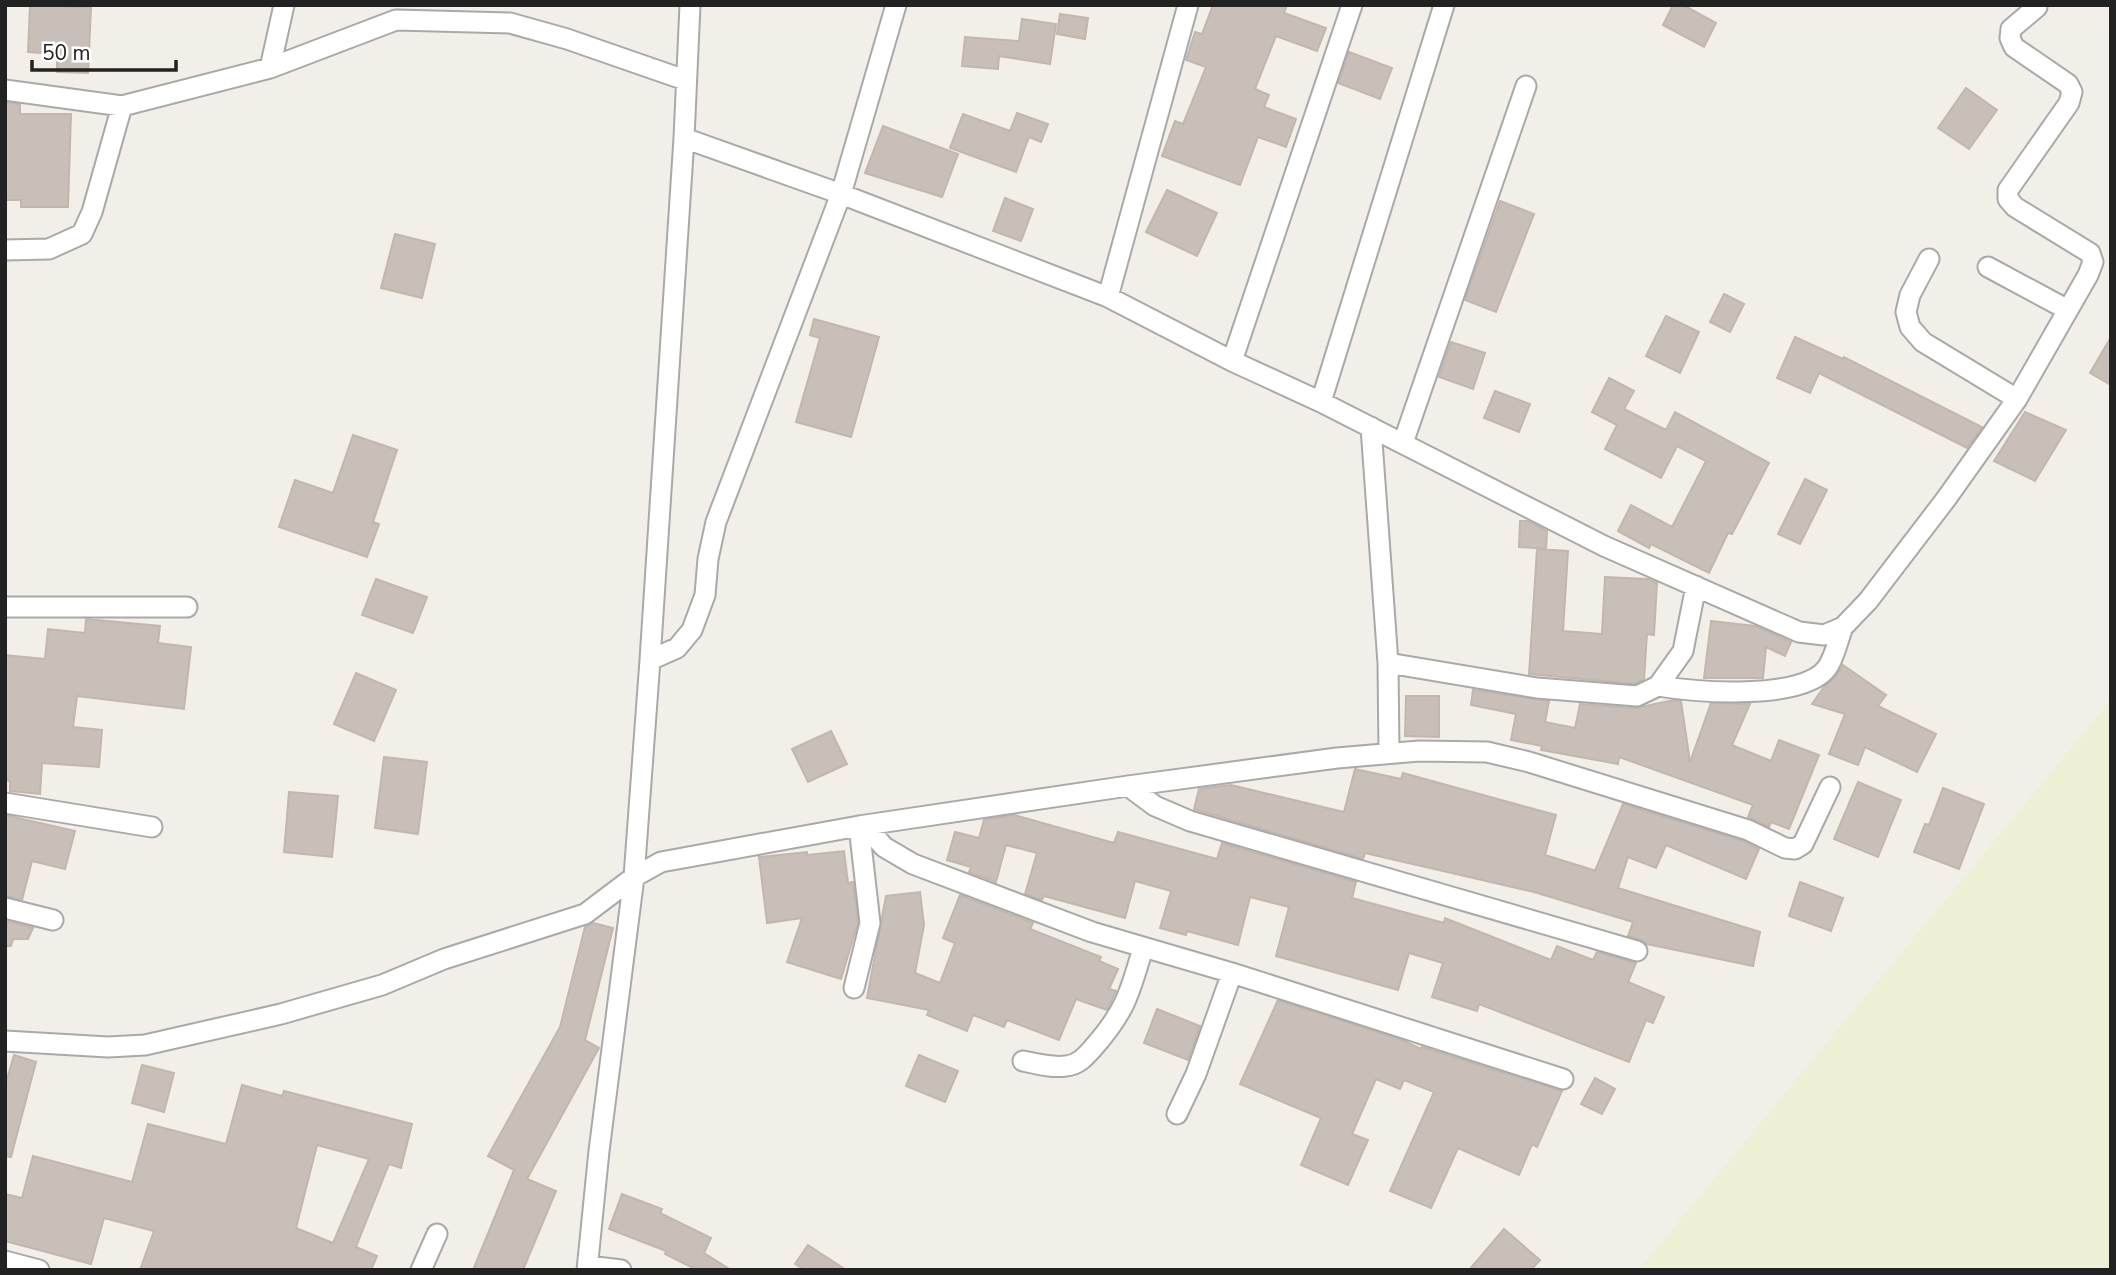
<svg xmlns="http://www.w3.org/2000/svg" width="2116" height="1275" font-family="'Nunito Sans',sans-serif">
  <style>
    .farmland { fill: #eef0d5 }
    .building { fill: #c7bfb8; stroke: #c4b6ab; stroke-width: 2; fill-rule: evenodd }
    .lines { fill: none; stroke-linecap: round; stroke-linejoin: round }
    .minor-casing { stroke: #a9a9a9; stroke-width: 23 }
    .minor { stroke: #fff; stroke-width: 19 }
  </style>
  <rect width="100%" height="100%" fill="#f2efe9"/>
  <path class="farmland" d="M2111 700V1270H1638Z"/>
  <path class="building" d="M30 5 91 7 88 73 57 72V54L28 52Z
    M1213 5H1287L1284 13 1326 28 1317 51 1276 36 1255 89 1269 95 1264 107 1296 119 1286 147 1258 137 1240 185 1162 156 1175 121 1183 124 1206 67 1186 60 1195 32 1202 34Z
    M1673 5H1683L1716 23 1704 47 1663 25Z
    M1060 14 1088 18 1085 39 1057 34Z
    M1022 19 1056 24 1050 64 999 56 998 69 962 66 965 37 1019 41Z
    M1349 52 1392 68 1380 99 1338 83Z
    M1966 88 1997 110 1969 149 1938 128Z
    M5 102 20 104V114H71L68 207H21V200H5Z
    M1017 113 1048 124 1041 142 1029 137 1016 172 950 148 963 114 1010 131Z
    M883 126 958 154 942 197 865 173Z
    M1167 190 1217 213 1197 256 1146 232Z
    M1005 198 1033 209 1021 241 993 231Z
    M1500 201 1534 214 1496 312 1465 300Z
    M395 234 435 244 422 298 381 288Z
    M1724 294 1744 304 1730 332 1710 322Z
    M1666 316 1699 332 1680 373 1646 356Z
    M814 319 879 337 851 437 796 422 820 338 810 335Z
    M1795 337 1843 359 1844 357 1982 427 1967 448 1819 373 1810 393 1777 378Z
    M2111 337V385L2090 373Z
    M1451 342 1485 353 1473 389 1439 377Z
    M1609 378 1634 391 1624 409 1666 430 1675 412 1769 463 1732 534 1728 533 1709 573 1651 544 1649 548 1618 531 1631 505 1672 527 1706 461 1677 446 1661 478 1605 449 1617 425 1592 412Z
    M1495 391 1530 404 1519 432 1484 418Z
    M2025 412 2066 430 2035 481 1994 461Z
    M353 435 397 450 373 522 379 524 367 557 279 527 295 480 333 493Z
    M1805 479 1827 490 1800 544 1778 534Z
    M1520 521H1528L1547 531 1546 549 1519 547Z
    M1537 549 1568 551 1563 631 1602 634 1605 577 1648 579 1657 583 1654 635 1647 634 1644 679 1635 684 1529 674Z
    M376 579 427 597 413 633 362 615Z
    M86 619 160 626 158 643 191 647 184 709 77 696 73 727 102 730 99 767 42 763 40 794 10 791V781L5 780V655L45 659 48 629 85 633Z
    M1711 621 1755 626 1791 642 1785 656 1766 647 1763 678H1704Z
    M1843 665 1886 695 1878 706 1936 734 1917 772 1865 747 1858 765 1829 754 1845 714 1812 704 1824 687 1837 675Z
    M356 673 396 690 374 741 334 724Z
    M1473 690 1549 701 1545 722 1575 728 1580 704 1636 708 1674 700 1681 701 1690 762 1711 703 1750 704 1732 745 1771 761 1779 740 1819 755 1789 829 1771 822 1769 827 1748 817 1753 805 1619 757 1618 764 1541 750 1542 746 1511 740 1516 714 1471 705Z
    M1406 696H1439V737L1405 736Z
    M831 731 847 764 808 782 792 749Z
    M384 757 427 762 418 834 375 828Z
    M1355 769 1401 779 1403 773 1556 815 1545 855 1593 870 1595 871 1623 804 1743 841 1759 849 1746 879 1666 845 1656 868 1628 857 1618 888 1760 932 1753 966 1647 944 1641 940 1628 936 1633 922 1534 892 1365 853 1363 859 1194 809 1199 789 1231 785 1344 812Z
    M1858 782 1901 800 1878 857 1834 839Z
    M1943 788 1984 804 1959 869 1914 852 1925 824 1929 825Z
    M289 792 338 796 332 857 284 852Z
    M5 815 75 831 65 869 32 861 22 900 5 896Z
    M1014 815 1114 843 1118 832 1217 859 1222 843 1356 882 1352 898 1444 923 1445 918 1551 960 1557 946 1593 960 1597 952 1636 963 1628 982 1664 997 1653 1023 1646 1020 1629 1062 1479 1004 1477 1011 1432 997 1443 963 1409 953 1398 990 1276 956 1289 907 1250 897 1238 945 1187 931 1186 935 1160 928 1171 891 1135 881 1125 918 1044 896 1042 900 1025 894 1037 853 1006 845 996 882 969 872 971 867 947 860 955 832 979 838 984 820Z
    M844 851 848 883 853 882 858 922 841 979 787 962 802 918 767 923 759 857 807 852V855Z
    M1800 882 1843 898 1831 931 1789 916Z
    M920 892 924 925 915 973 940 983 955 943 943 938 960 895 1033 923 1030 929 1101 957 1099 961 1118 969 1109 989 1116 991 1109 1006 1107 1010 1076 999 1059 1040 1007 1020 1004 1027 973 1015 967 1031 927 1015 929 1010 867 998 886 896Z
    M5 921 33 928 28 939H13L11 946H5Z
    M593 923 613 928 585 1040 599 1048 527 1179 556 1191 523 1270H473L514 1170 488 1156 560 1027 585 927Z
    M1278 1000 1402 1040 1421 1049 1422 1047 1562 1091 1537 1147 1532 1144 1519 1175 1458 1148 1431 1208 1390 1191 1434 1092 1404 1080 1400 1089 1376 1079 1352 1134 1368 1140 1348 1185 1301 1165 1321 1118 1240 1084Z
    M1157 1009 1200 1026 1188 1060 1144 1043Z
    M14 1055 36 1062 11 1157 5 1156V1086Z
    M919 1055 958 1071 945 1102 906 1086Z
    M142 1065 174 1073 164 1112 132 1103Z
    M1595 1078 1615 1089 1602 1114 1581 1104Z
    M242 1085 282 1096 284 1091 412 1124 401 1168 389 1164 356 1247 377 1256 371 1270H140L154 1231 104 1218 91 1264 5 1241V1194L22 1198 33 1156 132 1182 148 1124 226 1144ZM317 1145 369 1159 333 1243 296 1228Z
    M622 1194 662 1209 660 1213 711 1238 704 1253 731 1270H697L665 1254 666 1251 609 1229Z
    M1504 1229 1540 1260 1531 1270H1469Z
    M808 1245 846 1270H805L795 1264Z"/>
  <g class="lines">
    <defs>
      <path id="minor" d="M270 68 284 5
        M5 90 122 106 270 68 396 20 510 23 567 39 685 80
        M684 138 841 194 1108 297 1232 361 1321 402 1604 546 1799 632 1824 635 1843 627 1868 601 1946 499 2017 399 2088 275 2093 262 2090 253 2015 207 2008 199V190L2069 103 2072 92 2068 84 2014 47 2010 38 2011 29 2037 7
        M5 250 49 249 82 234 92 212 122 106
        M1929 259 1910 295 1906 312 1910 327 1923 342 2017 399
        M1988 267 2068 310
        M1108 297 1188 5
        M1232 361 1352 5
        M1321 402 1444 5
        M1371 427 1388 663 1389 753
        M1403 443 1526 86
        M5 607H187
        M650 660 677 648 692 630 705 595 708 559 716 522 841 194 896 5
        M1388 663 1537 688 1637 696 1658 686 1683 651 1696 586
        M1658 686C1695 692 1803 701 1827 668 1835 657 1838 639 1843 627
        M1128 786 1155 806 1190 821 1637 951
        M5 803 152 827
        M865 825 884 847 913 864 1092 932 1232 973 1563 1079
        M5 908 53 920
        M854 988 870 923 859 826
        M5 1041 108 1047 145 1045 281 1014 382 985 444 959 585 914 634 877 661 862 859 826 1128 786 1337 758 1419 751 1487 752 1529 762 1748 830 1785 848 1795 849 1803 844 1830 787
        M1023 1061C1037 1064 1052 1068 1066 1066 1078 1065 1085 1057 1093 1048 1125 1012 1130 993 1143 948
        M1177 1114 1196 1074 1232 973
        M5 1261 39 1270
        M588 1266 621 1270
        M421 1270 437 1234
        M587 1270 599 1151 634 877 650 660 684 138 690 5"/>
    </defs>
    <use href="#minor" class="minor-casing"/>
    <use href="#minor" class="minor"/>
  </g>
  <rect width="2116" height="1275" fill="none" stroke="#222222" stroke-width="14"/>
  <path d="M32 60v10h144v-10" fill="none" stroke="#222222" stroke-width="3.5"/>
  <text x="42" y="60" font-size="21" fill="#222222" stroke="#ffffff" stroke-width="5" paint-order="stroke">50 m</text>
</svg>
